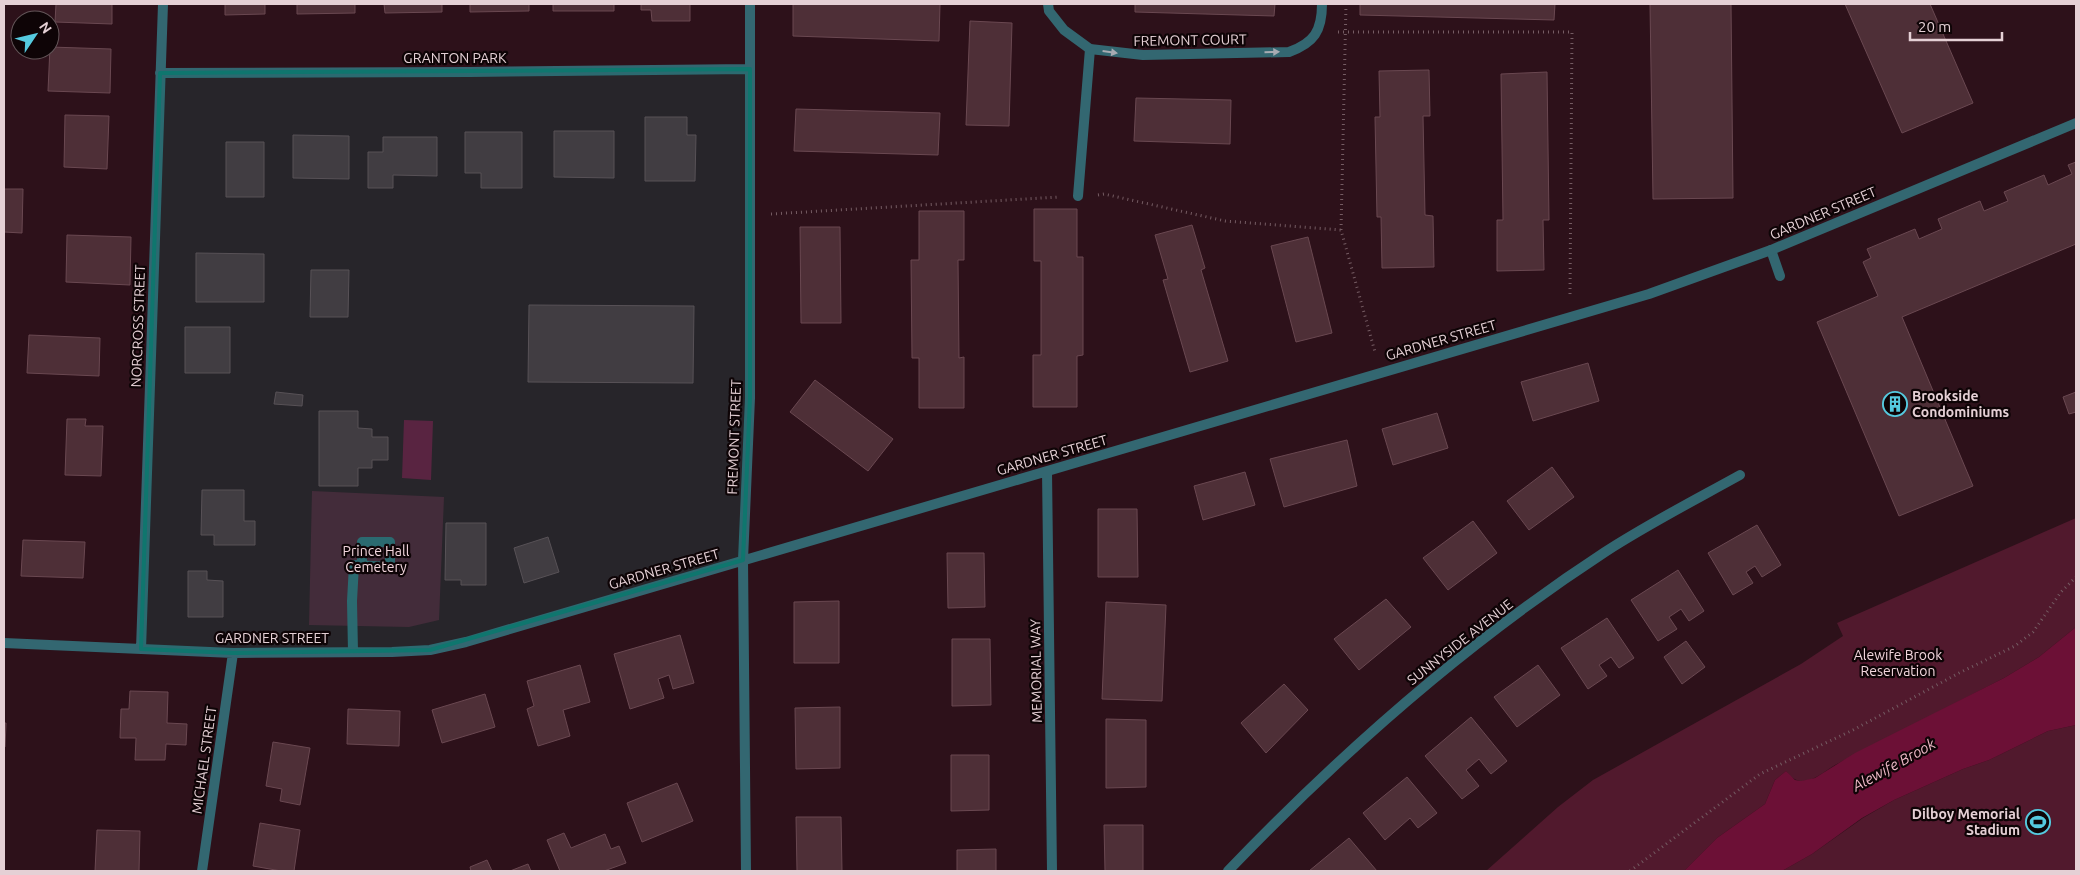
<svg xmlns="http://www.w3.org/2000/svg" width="2080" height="875" font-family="Ubuntu,sans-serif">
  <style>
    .green { fill: #51192d }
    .water { fill: #6c1036 }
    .building { fill: #4e2f37; stroke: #6a4851 }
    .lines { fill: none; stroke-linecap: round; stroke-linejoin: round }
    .path { stroke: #755c63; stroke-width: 3; stroke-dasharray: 1 4; stroke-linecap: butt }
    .lane { stroke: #336771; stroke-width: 10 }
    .street { stroke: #336771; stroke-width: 10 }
    .oneway { fill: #a7abb2 }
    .marked { fill: #0f766e; fill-opacity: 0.2; stroke: #0f766e; stroke-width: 4; stroke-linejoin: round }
    .labels { text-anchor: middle; stroke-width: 4.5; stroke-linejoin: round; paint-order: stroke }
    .street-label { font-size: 14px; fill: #e5d0d5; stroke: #0e0406 }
    .poi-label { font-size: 14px; font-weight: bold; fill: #e5d0d5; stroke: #0e0406; text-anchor: start }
    .park-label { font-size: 14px; fill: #f2d6dd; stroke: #0e0406 }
    .water-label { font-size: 15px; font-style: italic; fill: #efbac8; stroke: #0e0406 }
  </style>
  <rect width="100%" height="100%" fill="#2d111a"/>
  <path class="green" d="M312 491 444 497 439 620 409 627 309 625Z
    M2076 518V627L2039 657 2004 678 1835 765C1819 775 1801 792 1786 771L1775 780 1765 804 1717 838 1684 871H1486L1558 807 1593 780 1801 664 1843 636 1837 623Z
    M2076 725V871H1782L1812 854 1863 818 1894 800 1963 769 1989 760 2048 731Z"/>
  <path class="water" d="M404 420 433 421 431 480 402 478Z
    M2076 627V725L2048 731 1989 760 1963 769 1894 800 1862 818 1812 854 1782 871H1684L1717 838 1765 804 1775 780 1786 771 1795 780 1801 781 1815 778 1855 753 2004 678 2039 657Z"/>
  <path class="building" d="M56 4H112V24L55 22Z
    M225 4H265V14L225 15Z
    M297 4H355V13L297 14Z
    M384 4H442V12L385 13Z
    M470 4H529V11L470 12Z
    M553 4H614V11H553Z
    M641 4H690V21H652L651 10H641Z
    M793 4H940L939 41 793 36Z
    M1135 4H1275L1274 16 1135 12Z
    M1360 4H1555L1554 20 1360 15Z
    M1650 4H1731L1733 198 1653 199Z
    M1845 4H1930L1973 103 1902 133Z
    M970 21 1012 23 1009 126 966 125Z
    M50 47 111 49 110 93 48 91Z
    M1429 70 1430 116H1423L1425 215 1433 216 1434 267 1382 268 1381 217H1377L1375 117H1380L1379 71Z
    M1547 72 1549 220H1543L1544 270 1497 271V220H1503L1501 74Z
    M1136 98 1231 100 1230 144 1134 141Z
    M796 109 940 113 938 155 794 151Z
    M65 115 109 116 107 169 64 167Z
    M645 117H687V135H696L695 181H645Z
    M554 131H614V178L554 177Z
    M465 132H522V188H481V173H465Z
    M293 135 349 136V179L293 178Z
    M383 137H437V176L393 175V188H368V152H383Z
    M226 142H264V197H226Z
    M2076 162V244L1902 317 1973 486 1899 516 1817 322 1878 296 1863 262 1871 258 1867 249 1915 229 1919 239 1942 229 1938 219 1980 201 1984 211 2008 201 2004 192 2044 175 2048 185 2072 174 2068 165Z
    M4 189H23L22 233 4 232Z
    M1034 209H1077V257H1083V355L1077 356V407H1033V355H1041V261H1034Z
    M919 211H964V260H958L959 358 964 357V408H919V358H912L911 260H919Z
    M1192 225 1205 268 1201 270 1228 361 1190 372 1163 280 1168 279 1155 235Z
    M800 227H840L841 323H801Z
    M67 235 131 237 130 285 66 282Z
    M1308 237 1332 333 1296 342 1271 246Z
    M196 253 264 254V302H196Z
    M311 270H349L348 317H310Z
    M529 305 694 306 693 383 528 382Z
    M185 327H230V373H185Z
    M29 335 100 338 99 376 27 373Z
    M1588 363 1599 401 1533 421 1521 382Z
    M815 380 893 439 868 471 790 412Z
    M276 392 303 395 302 406 274 404Z
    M2076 392V412L2069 414 2063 397Z
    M319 411H358V428L372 429V437H388V460H372V468H358V486H319Z
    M1437 413 1448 448 1393 465 1382 429Z
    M67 419H86L85 426H103L101 476 65 475Z
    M1347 440 1357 486 1284 507 1270 459Z
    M1552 467 1574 497 1529 530 1507 501Z
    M1245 472 1255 505 1203 520 1194 486Z
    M202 490H244V521H255V545H214V535H201Z
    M1098 509H1137L1138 577H1098Z
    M1473 521 1497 553 1448 590 1423 558Z
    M446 523H486V585H461V580H445Z
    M1757 525 1781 565 1762 577 1755 566 1746 572 1753 583 1733 595 1708 553Z
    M548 537 559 572 524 583 514 548Z
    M23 540 85 542 83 578 21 576Z
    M947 553H984L985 607 948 608Z
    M1678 570 1704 611 1689 621 1681 609 1669 617 1677 629 1658 641 1631 600Z
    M188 571H207V580L223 581V617H188Z
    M1386 599 1411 627 1359 670 1334 639Z
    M839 601V663H794V602Z
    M1106 602 1166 605 1162 701 1102 699Z
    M1607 618 1634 658 1619 668 1611 657 1599 665 1607 676 1588 689 1561 648Z
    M680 635 694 683 673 689 669 675 658 679 664 698 630 709 614 654Z
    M952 639H990L991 705 952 706Z
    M1686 641 1705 667 1682 684 1664 657Z
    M580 665 590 702 563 710 570 736 538 746 527 709 534 706 527 681Z
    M1538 665 1560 695 1517 727 1494 697Z
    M1284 684 1308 710 1266 753 1241 723Z
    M130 691 168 692 167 723 187 724 186 745 166 744 165 760H135L136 738H120L121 709H129Z
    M485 694 495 727 442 743 432 710Z
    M840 707V768L796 769 795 708Z
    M348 709 400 711 399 746 347 744Z
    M1471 717 1507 761 1491 774 1479 759 1466 770 1479 786 1462 799 1425 756Z
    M1106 719 1146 720V787L1106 788Z
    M4 723H6L5 747H4Z
    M273 742 310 748 300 805 280 801 282 789 266 786Z
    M951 755H989V810L951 811Z
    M1407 777 1437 813 1418 828 1410 818 1385 840 1363 813Z
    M677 783 693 821 642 842 627 803Z
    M796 817H841L842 871H797Z
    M260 823 300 830 294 871H281L253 866Z
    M1104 825H1143V871H1105Z
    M97 830 140 831 139 871H95Z
    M564 833 571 848 605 834 611 849 619 846 626 863 604 871H560L547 840Z
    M1349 838 1377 871H1309Z
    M996 849V871H957V850Z
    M487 860 492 871H471L470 867Z
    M528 864 531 871H510Z"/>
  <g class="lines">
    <path class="path" d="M1346 4 1341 230 1375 352
      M1338 32H1572L1570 295
      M1098 195 1104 194 1225 221 1341 230
      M771 214 1059 197
      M1630 871 1760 774 1853 730 1959 673 2015 646 2033 632 2061 592 2076 577"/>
    <path class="lane" d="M1078 196 1090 49
      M1771 250 1780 276"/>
    <path class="street" d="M1048 4 1049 11 1064 30 1090 49 1143 55 1289 52C1314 43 1322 31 1322 4
      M160 73 469 72 750 69
      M1047 471 1052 871
      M4 643 233 653 392 652 430 650 466 642 1649 294 1771 250 2076 123
      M141 649 163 4
      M353 652 352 601 354 565 390 567V542H362V566
      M202 871 233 653
      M746 871 743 560 750 398V4
      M1228 871C1342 752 1467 642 1605 552 1648 524 1695 500 1740 475"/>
  </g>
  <defs><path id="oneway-solid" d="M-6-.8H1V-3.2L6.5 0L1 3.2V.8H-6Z" transform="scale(1.25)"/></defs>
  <g class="oneway">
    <use href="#oneway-solid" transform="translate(1110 52) rotate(8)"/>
    <use href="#oneway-solid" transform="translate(1272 52) rotate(-1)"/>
  </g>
  <path class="marked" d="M750 69V398L743 560 430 650 233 653 141 649 160 73Z"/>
  <defs>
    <symbol id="building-ring" viewBox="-11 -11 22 22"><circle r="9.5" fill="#0e0406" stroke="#55cadf" stroke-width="1.5"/><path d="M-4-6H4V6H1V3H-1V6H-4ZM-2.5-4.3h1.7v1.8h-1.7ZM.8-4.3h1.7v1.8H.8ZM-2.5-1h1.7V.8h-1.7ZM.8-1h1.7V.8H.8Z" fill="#55cadf"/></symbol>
    <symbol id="stadium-ring" viewBox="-11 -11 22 22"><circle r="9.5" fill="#0e0406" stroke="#55cadf" stroke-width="1.5"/><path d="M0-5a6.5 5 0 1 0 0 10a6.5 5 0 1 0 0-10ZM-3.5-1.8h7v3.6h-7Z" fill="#55cadf"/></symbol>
  </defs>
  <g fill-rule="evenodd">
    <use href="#building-ring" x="1881" y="390" width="28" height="28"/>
    <use href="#stadium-ring" x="2024" y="808" width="28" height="28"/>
  </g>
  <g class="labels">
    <g class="street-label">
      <text transform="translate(1190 40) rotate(-1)" y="5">FREMONT COURT</text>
      <text x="455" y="63">GRANTON PARK</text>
      <text transform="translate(1823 213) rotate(-23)" y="5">GARDNER STREET</text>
      <text transform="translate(138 326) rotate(-88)" y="5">NORCROSS STREET</text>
      <text transform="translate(1441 340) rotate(-16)" y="5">GARDNER STREET</text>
      <text transform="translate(734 437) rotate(-88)" y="5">FREMONT STREET</text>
      <text transform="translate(1052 455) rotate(-16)" y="5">GARDNER STREET</text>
      <text transform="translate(664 569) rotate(-16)" y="5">GARDNER STREET</text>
      <text x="272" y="643">GARDNER STREET</text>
      <text transform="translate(1460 642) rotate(-38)" y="5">SUNNYSIDE AVENUE</text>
      <text transform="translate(1036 671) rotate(-91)" y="5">MEMORIAL WAY</text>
      <text transform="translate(204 760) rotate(-82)" y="5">MICHAEL STREET</text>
    </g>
    <g class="poi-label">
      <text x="1912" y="401">Brookside<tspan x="1912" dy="16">Condominiums</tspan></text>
      <text x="2020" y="819" text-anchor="end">Dilboy Memorial<tspan x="2020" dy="16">Stadium</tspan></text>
    </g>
    <g class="park-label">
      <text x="376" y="556">Prince Hall<tspan x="376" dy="16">Cemetery</tspan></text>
      <text x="1898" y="660">Alewife Brook<tspan x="1898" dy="16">Reservation</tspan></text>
    </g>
    <g class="water-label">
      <text transform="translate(1894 765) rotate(-29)" y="5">Alewife Brook</text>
    </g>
  </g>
  <rect width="2080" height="875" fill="none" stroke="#e5d0d5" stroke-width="10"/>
  <g transform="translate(35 35) rotate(55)"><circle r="24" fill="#0e0406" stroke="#645659"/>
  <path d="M0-4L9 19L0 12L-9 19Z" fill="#55cadf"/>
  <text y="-8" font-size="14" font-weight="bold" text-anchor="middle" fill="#e5d0d5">N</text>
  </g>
  <path d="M1910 32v8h92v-8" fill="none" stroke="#e5d0d5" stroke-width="2.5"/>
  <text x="1918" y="32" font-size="15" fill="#e5d0d5" stroke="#0e0406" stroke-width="4" paint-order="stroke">20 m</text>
</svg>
